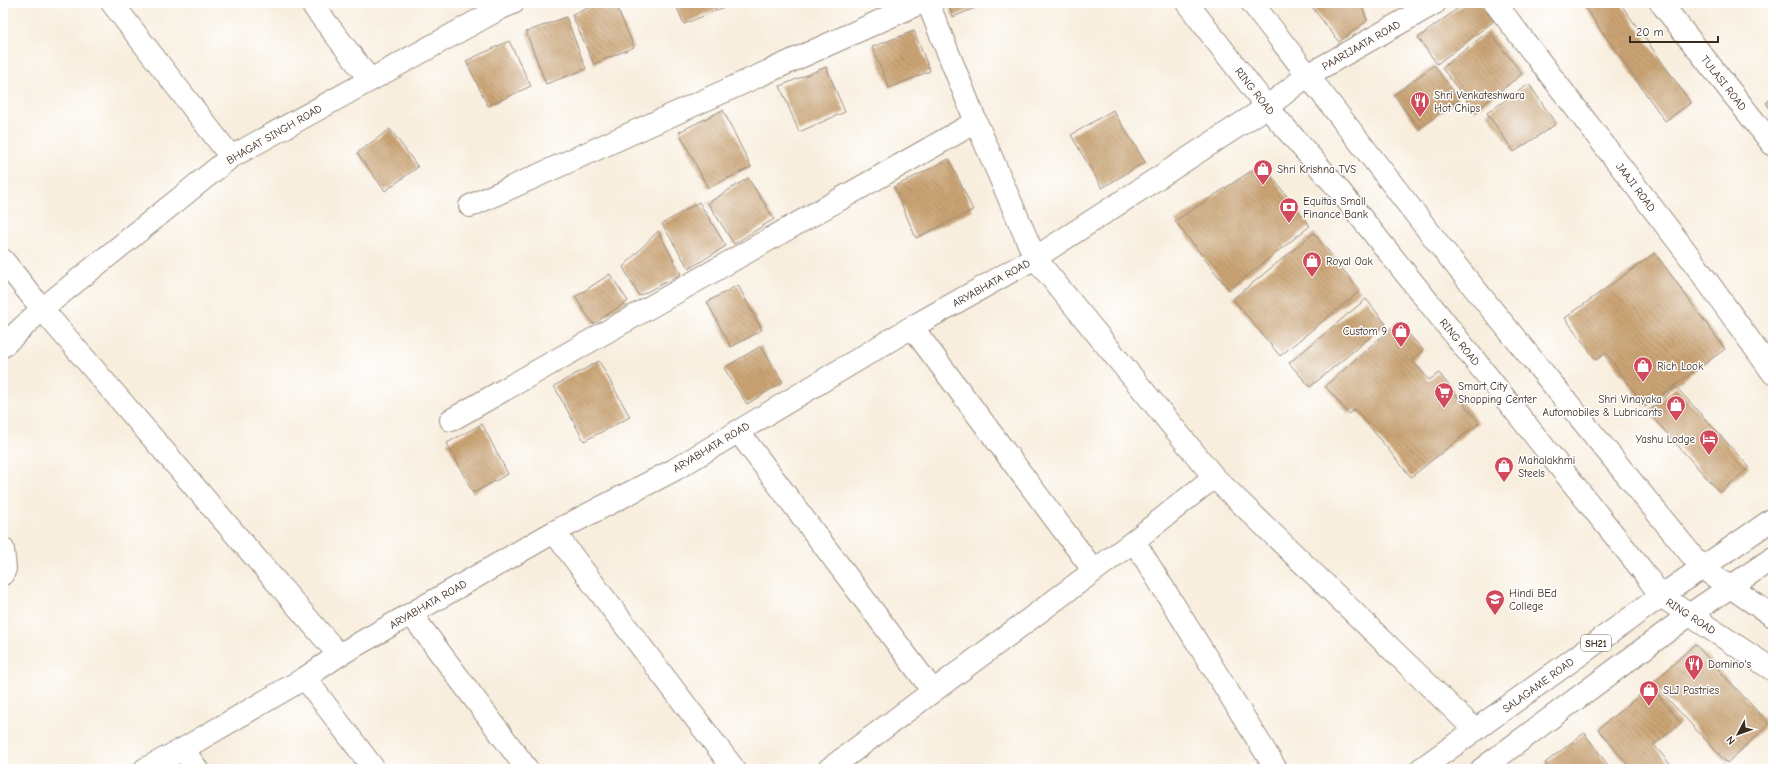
<svg xmlns="http://www.w3.org/2000/svg" width="1776" height="772" font-family="'Comic Neue',sans-serif">
  <style>
    .building { fill: url(#building-back-hatch) }
    .lines { fill: none; stroke-linecap: round; stroke-linejoin: round }
    .minor-casing { stroke: #9a8c7e; stroke-width: 24 }
    .primary-casing { stroke: #9a8c7e; stroke-width: 24 }
    .minor { stroke: #fff; stroke-width: 22 }
    .primary { stroke: #fff; stroke-width: 22 }
    .labels { text-anchor: middle; stroke-width: 3; stroke-linejoin: round; paint-order: stroke }
    .shield { fill: #fff; stroke: #766a62; stroke-width: 1 }
    .shield-label { font-size: 10px; font-weight: bold; fill: #3b2a1e }
    .street-label { font-size: 11px; fill: #3b2a1e; stroke: #fff }
    .poi-label { font-size: 11px; fill: #3b2a1e; stroke: #fff; text-anchor: start }
  </style>
  <defs>
    <pattern id="building-back-hatch" width="6" height="6" patternUnits="userSpaceOnUse"><rect width="6" height="6" fill="#cba475"/><path d="M-1 5l2 2M0 0l6 6M5-1l2 2" fill="none" stroke="#a6865f"/></pattern>
  </defs>
  <rect width="100%" height="100%" fill="#fff"/>
  <filter id="ink" filterUnits="userSpaceOnUse"><feTurbulence type="fractalNoise" baseFrequency=".025" numOctaves="2"/><feDisplacementMap in="SourceGraphic" scale="8" xChannelSelector="R" yChannelSelector="G"/><feConvolveMatrix kernelMatrix="1 2 1 2 8 2 1 2 1" color-interpolation-filters="sRGB"/></filter>
  <filter id="wash" filterUnits="userSpaceOnUse"><feTurbulence type="fractalNoise" baseFrequency=".012" numOctaves="4" result="noise"/><feDisplacementMap in="SourceGraphic" scale="16" xChannelSelector="R" yChannelSelector="G"/><feGaussianBlur stdDeviation="0.9" result="paint"/><feColorMatrix in="noise" values="0 0 0 0 0 0 0 0 0 0 0 0 0 0 0 0 0 1.4 0 .05"/><feComposite in="paint" operator="in"/></filter>
  <g filter="url(#wash)">
    <rect width="100%" height="100%" fill="#f8eede"/>
    <g id="blocks">
      <path class="building" d="M600 3H615L634 47 594 64 572 15Z
        M675 3H725L727 6 684 24Z
        M948 3H975L977 7 953 17Z
        M1309 3H1361L1367 21 1339 42Z
        M1465 3H1480L1494 21 1437 64 1418 38Z
        M1582 3H1620L1691 103 1665 121Z
        M566 17 586 69 546 84 526 32Z
        M914 31 930 71 889 88 872 47Z
        M1489 31 1522 74 1475 111 1442 68Z
        M509 41 531 86 488 106 466 61Z
        M1434 65 1459 99 1419 129 1394 95Z
        M826 67 845 112 799 132 780 86Z
        M1529 84 1556 124 1514 152 1487 113Z
        M1773 98V113L1766 103Z
        M723 110 751 167 708 188 679 132Z
        M1113 110 1145 162 1102 188 1071 135Z
        M390 129 418 167 385 191 357 153Z
        M949 159 973 210 916 238 894 187Z
        M1262 164 1310 226 1229 290 1175 221Z
        M748 178 774 219 734 244 708 203Z
        M699 202 726 246 689 269 662 224Z
        M658 231 681 274 639 296 623 267Z
        M1314 233 1360 291 1280 356 1233 299Z
        M1655 253 1725 349 1645 407 1606 353 1596 360 1565 318Z
        M610 274 628 301 593 324 575 297Z
        M738 285 762 330 731 347 707 302Z
        M1366 299 1386 324 1310 387 1289 363Z
        M1398 322 1423 350 1412 360 1429 380 1439 373 1479 423 1411 477 1355 409 1349 414 1325 386Z
        M761 346 783 382 747 404 724 368Z
        M599 361 630 417 584 441 554 386Z
        M1676 387 1749 467 1720 493 1648 412Z
        M482 424 508 474 473 493 447 443Z
        M1695 644 1769 724 1727 763 1653 683Z
        M1651 686 1681 723 1654 745 1674 769H1631L1598 729Z
        M1584 733 1611 769H1549L1545 763Z"/>
    </g>
  </g>
  <g filter="url(#ink)">
    <use href="#blocks" fill-opacity="0" stroke="#9a8c7e" stroke-width="1"/>
    <g class="lines">
      <defs>
        <path id="minor" d="M112 3 231 157
          M311 3 370 80
          M1495 3 1687 253 1773 373
          M1661 3 1773 145
          M1308 75 1435 3
          M470 206 920 3
          M3 260 42 309 339 655
          M912 327 1094 571
          M3 346 42 309 231 157 499 9 513 3
          M451 420 976 122
          M738 431 933 691
          M1214 477 1475 730
          M554 532 734 769
          M1134 541 1276 769
          M3 549 5 569 3 574
          M411 614 527 769
          M305 678 374 769
          M183 749 197 769
          M145 769 183 749 305 678 339 655 554 532 674 470 912 327 1035 258 1267 107
          M829 769 1134 541 1214 477 1035 258 976 122 928 3"/>
        <path id="primary" d="M1187 3 1267 107 1335 185 1642 570 1661 596 1773 670
          M1252 3 1441 247 1702 568 1773 616
          M1267 107 1308 75
          M1421 769 1661 596 1773 519
          M1482 769 1689 615 1773 558"/>
      </defs>
      <use href="#minor" class="minor-casing"/>
      <use href="#primary" class="primary-casing"/>
      <use href="#minor" class="minor"/>
      <use href="#primary" class="primary"/>
    </g>
  </g>
  <defs>
    <symbol id="restaurant-pin" viewBox="-11 -11 22 30"><path d="M0 17L-7.5 6A9.5 9.5 0 1 1 7.5 6Z" fill="#d1495b" stroke="#fff"/><path d="M-5-6h1v4h1v-4h1v4h1v-4h1v5L-1.5 .5V6h-2V.5L-5-1ZM5-6V6H3V1.5H1.5Q1.5-4 5-6Z" fill="#fff"/></symbol>
    <symbol id="shop-pin" viewBox="-11 -11 22 30"><path d="M0 17L-7.5 6A9.5 9.5 0 1 1 7.5 6Z" fill="#d1495b" stroke="#fff"/><path d="M-5-2.5h2.3a2.7 3.5 0 0 1 5.4 0H5L5.5 6h-11ZM-1.5-2.5h3a1.5 2.3 0 0 0-3 0Z" fill="#fff"/></symbol>
    <symbol id="bank-pin" viewBox="-11 -11 22 30"><path d="M0 17L-7.5 6A9.5 9.5 0 1 1 7.5 6Z" fill="#d1495b" stroke="#fff"/><path d="M-6-4H6V4H-6ZM0-2.3a2.3 2.3 0 1 0 0 4.6a2.3 2.3 0 1 0 0-4.6Z" fill="#fff"/></symbol>
    <symbol id="supermarket-pin" viewBox="-11 -11 22 30"><path d="M0 17L-7.5 6A9.5 9.5 0 1 1 7.5 6Z" fill="#d1495b" stroke="#fff"/><path d="M-6-5.5h2.5l.6 2H6L4.5 2H-2.5L-4.4-4H-6ZM-1.5 3.2a1.3 1.3 0 1 0 .1 0ZM3 3.2a1.3 1.3 0 1 0 .1 0Z" fill="#fff"/></symbol>
    <symbol id="hotel-pin" viewBox="-11 -11 22 30"><path d="M0 17L-7.5 6A9.5 9.5 0 1 1 7.5 6Z" fill="#d1495b" stroke="#fff"/><path d="M-6-4.5h1.5V1H6V5H4.5V3h-9V5H-6ZM-4 0a1.8 1.8 0 1 1 3.6 0ZM.5 0V-2.5h3Q6-2.5 6 0Z" fill="#fff"/></symbol>
    <symbol id="university-pin" viewBox="-11 -11 22 30"><path d="M0 17L-7.5 6A9.5 9.5 0 1 1 7.5 6Z" fill="#d1495b" stroke="#fff"/><path d="M0-5L7-2L0 1L-7-2ZM-4 1L0 2.5L4 1V4Q0 6-4 4Z" fill="#fff"/></symbol>
  </defs>
  <g fill-rule="evenodd">
    <use href="#restaurant-pin" x="1409" y="90" width="22" height="30"/>
    <use href="#shop-pin" x="1252" y="158" width="22" height="30"/>
    <use href="#bank-pin" x="1278" y="196" width="22" height="30"/>
    <use href="#shop-pin" x="1301" y="250" width="22" height="30"/>
    <use href="#shop-pin" x="1390" y="320" width="22" height="30"/>
    <use href="#shop-pin" x="1632" y="355" width="22" height="30"/>
    <use href="#supermarket-pin" x="1433" y="381" width="22" height="30"/>
    <use href="#shop-pin" x="1665" y="394" width="22" height="30"/>
    <use href="#hotel-pin" x="1698" y="428" width="22" height="30"/>
    <use href="#shop-pin" x="1493" y="455" width="22" height="30"/>
    <use href="#university-pin" x="1484" y="588" width="22" height="30"/>
    <use href="#restaurant-pin" x="1683" y="653" width="22" height="30"/>
    <use href="#shop-pin" x="1638" y="679" width="22" height="30"/>
  </g>
  <g class="labels">
    <rect class="shield" x="1581" y="635" width="30" height="16" rx="3"/>
    <g class="shield-label">
      <text x="1596" y="647">SH21</text>
    </g>
    <g class="street-label">
      <text transform="translate(1361 45) rotate(-30)" y="4">PAARIJAATA ROAD</text>
      <text transform="translate(1724 83) rotate(52)" y="4">TULASI ROAD</text>
      <text transform="translate(1255 91) rotate(52)" y="4">RING ROAD</text>
      <text transform="translate(274 134) rotate(-30)" y="4">BHAGAT SINGH ROAD</text>
      <text transform="translate(1636 187) rotate(53)" y="4">JAAJI ROAD</text>
      <text transform="translate(991 283) rotate(-29)" y="4">ARYABHATA ROAD</text>
      <text transform="translate(1460 342) rotate(51)" y="4">RING ROAD</text>
      <text transform="translate(711 447) rotate(-31)" y="4">ARYABHATA ROAD</text>
      <text transform="translate(428 604) rotate(-30)" y="4">ARYABHATA ROAD</text>
      <text transform="translate(1691 616) rotate(33)" y="4">RING ROAD</text>
      <text transform="translate(1538 685) rotate(-36)" y="4">SALAGAME ROAD</text>
    </g>
    <g class="poi-label">
      <text x="1434" y="99">Shri Venkateshwara<tspan x="1434" dy="13">Hot Chips</tspan></text>
      <text x="1277" y="173">Shri Krishna TVS</text>
      <text x="1303" y="205">Equitas Small<tspan x="1303" dy="13">Finance Bank</tspan></text>
      <text x="1326" y="265">Royal Oak</text>
      <text x="1387" y="335" text-anchor="end">Custom 9</text>
      <text x="1657" y="370">Rich Look</text>
      <text x="1458" y="390">Smart City<tspan x="1458" dy="13">Shopping Center</tspan></text>
      <text x="1662" y="403" text-anchor="end">Shri Vinayaka<tspan x="1662" dy="13">Automobiles &amp; Lubricants</tspan></text>
      <text x="1695" y="443" text-anchor="end">Yashu Lodge</text>
      <text x="1518" y="464">Mahalakhmi<tspan x="1518" dy="13">Steels</tspan></text>
      <text x="1509" y="597">Hindi BEd<tspan x="1509" dy="13">College</tspan></text>
      <text x="1708" y="668">Domino's</text>
      <text x="1663" y="694">SLJ Pastries</text>
    </g>
  </g>
  <rect width="1776" height="772" fill="none" stroke="#fff" stroke-width="16"/>
  <g transform="translate(1738 734) rotate(229)" stroke="#ffffff" stroke-width="3" paint-order="stroke">
  <path d="M0-3L7 15L0 10L-7 15Z" fill="#3b2a1e"/>
  <text y="-6" font-size="11" font-weight="bold" text-anchor="middle" fill="#3b2a1e">N</text>
  </g>
  <path d="M1630 36v6h88v-6" fill="none" stroke="#3b2a1e" stroke-width="2"/>
  <text x="1636" y="36" font-size="12" fill="#3b2a1e" stroke="#ffffff" stroke-width="3" paint-order="stroke">20 m</text>
</svg>
